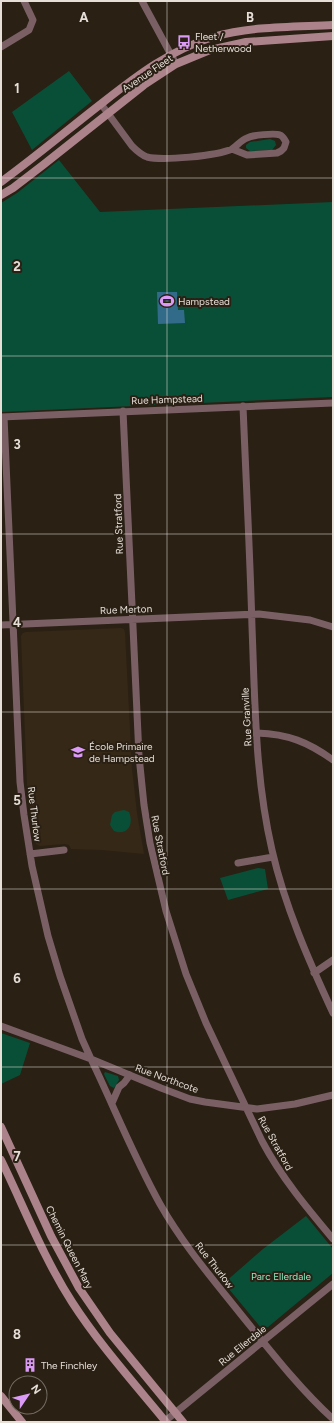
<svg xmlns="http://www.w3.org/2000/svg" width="334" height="1423" font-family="Figtree,sans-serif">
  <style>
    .built { fill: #362817 }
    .green { fill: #094f37 }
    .water { fill: #326b89 }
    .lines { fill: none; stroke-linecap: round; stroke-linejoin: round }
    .street { stroke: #7a6065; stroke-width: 7 }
    .secondary { stroke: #ac838b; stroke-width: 8 }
    .grid { fill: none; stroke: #e6dfd8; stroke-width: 1; stroke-opacity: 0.55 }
    .labels { text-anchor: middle; stroke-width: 4; stroke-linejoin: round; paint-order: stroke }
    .poi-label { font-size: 10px; fill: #e6dfd8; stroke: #2a2014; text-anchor: start }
    .street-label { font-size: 10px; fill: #e6dfd8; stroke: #2a2014 }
    .park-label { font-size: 10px; fill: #8be7be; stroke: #2a2014 }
    .grid-label { font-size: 13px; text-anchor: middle; font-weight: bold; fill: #e6dfd8; stroke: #2a2014; stroke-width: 4; stroke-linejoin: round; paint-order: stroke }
  </style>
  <rect width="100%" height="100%" fill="#2a2014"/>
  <path class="built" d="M121 628 124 629 125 633 132 769 137 813 144 854 102 850 71 849 69 845 65 844 40 846 36 844 34 840 27 784 21 636 23 633 26 632Z"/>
  <path class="green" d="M69 71 92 101 32 150 12 112Z
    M270 139 275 141 276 145 272 150 250 151 246 148V145L250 142Z
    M59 160 100 212 333 202V397L1 412V203L17 193Z
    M124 810 129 812C134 824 128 836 114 831L110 825 112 815 115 812Z
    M258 868 265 869 268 889 228 900 220 878Z
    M1 1033 30 1043 20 1075 1 1084Z
    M105 1072 118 1076 119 1080 114 1088 110 1086 104 1074Z
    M306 1216 333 1249V1273L268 1327 262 1329 224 1283 263 1249Z"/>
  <path class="water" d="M157 292H177L178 310H184L185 323 158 324Z"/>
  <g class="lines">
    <path class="street" d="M142 1 176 64
      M1 47 29 30 33 20 24 1
      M101 104 132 146C137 151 141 155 147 157 162 161 217 156 232 149 237 146 241 140 247 138 252 135 275 133 280 135 283 136 284 139 286 142L284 148 281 151 277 153 247 155 232 149
      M243 406C246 480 250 554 252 627 255 702 255 777 272 850 285 907 309 961 333 1013
      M123 411 139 756 144 805 150 843 166 911 186 974 206 1023 262 1141C281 1177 307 1208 333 1239
      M1 417 333 403
      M4 417 17 713 20 782 24 815 32 866 48 936 60 976 82 1039 91 1059C114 1107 134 1157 160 1204 182 1243 211 1277 239 1312 269 1349 298 1387 333 1419
      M1 625 259 614 310 620 333 627
      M257 733C288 734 308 742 333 760
      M30 854 64 850
      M238 863 273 857
      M314 973 333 960
      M1 1026 91 1059 161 1088 190 1099 205 1102 257 1109 295 1104 333 1095
      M112 1103 119 1087 124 1083 130 1075
      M164 1422 333 1284"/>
    <path class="secondary" d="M1 182C34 158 65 132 97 107 133 79 167 51 213 37 252 26 293 27 333 25
      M1 195 13 188 43 165 144 85 176 64 210 50 246 42 333 36
      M1 1127 51 1236 79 1288 110 1333 183 1422
      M1 1160C24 1207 43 1257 72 1302 99 1344 134 1383 166 1422
      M1 1396 22 1422"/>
  </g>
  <path class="grid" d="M167 1V1422M1 178H333M1 356H333M1 534H333M1 712H333M1 889H333M1 1067H333M1 1245H333"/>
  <defs>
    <symbol id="bus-bare" viewBox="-9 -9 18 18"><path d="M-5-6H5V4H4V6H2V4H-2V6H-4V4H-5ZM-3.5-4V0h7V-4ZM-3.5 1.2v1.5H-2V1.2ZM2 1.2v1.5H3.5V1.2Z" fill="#da9af6" stroke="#2a2014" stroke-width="2.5" paint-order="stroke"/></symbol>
    <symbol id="stadium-bare" viewBox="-9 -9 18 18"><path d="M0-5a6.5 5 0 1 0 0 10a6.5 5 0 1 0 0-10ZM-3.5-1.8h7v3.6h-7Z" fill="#da9af6" stroke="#2a2014" stroke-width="2.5" paint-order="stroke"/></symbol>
    <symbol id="school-bare" viewBox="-9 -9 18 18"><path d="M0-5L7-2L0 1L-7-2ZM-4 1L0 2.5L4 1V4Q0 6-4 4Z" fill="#da9af6" stroke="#2a2014" stroke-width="2.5" paint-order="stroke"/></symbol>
    <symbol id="building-bare" viewBox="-9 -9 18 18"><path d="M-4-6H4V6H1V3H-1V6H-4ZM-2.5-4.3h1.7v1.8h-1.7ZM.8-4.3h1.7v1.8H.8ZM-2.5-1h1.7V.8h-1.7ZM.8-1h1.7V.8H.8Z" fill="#da9af6" stroke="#2a2014" stroke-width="2.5" paint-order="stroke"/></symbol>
  </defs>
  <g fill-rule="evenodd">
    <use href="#bus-bare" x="174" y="32" width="20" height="20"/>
    <use href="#stadium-bare" x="157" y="291" width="20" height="20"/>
    <use href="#school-bare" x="68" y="742" width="20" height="20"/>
    <use href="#building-bare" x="20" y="1355" width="20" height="20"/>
  </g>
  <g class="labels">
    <g class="poi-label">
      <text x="195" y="40">Fleet /<tspan x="195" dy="12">Netherwood</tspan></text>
      <text x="178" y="305">Hampstead</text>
      <text x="89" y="750">École Primaire<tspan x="89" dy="12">de Hampstead</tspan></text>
      <text x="41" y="1369">The Finchley</text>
    </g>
    <g class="street-label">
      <text transform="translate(147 73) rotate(-34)" y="4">Avenue Fleet</text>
      <text transform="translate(167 399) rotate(-2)" y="4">Rue Hampstead</text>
      <text transform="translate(118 524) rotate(-92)" y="4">Rue Stratford</text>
      <text transform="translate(126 609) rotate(-2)" y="4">Rue Merton</text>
      <text transform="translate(246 717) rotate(-93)" y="4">Rue Granville</text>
      <text transform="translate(35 814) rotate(83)" y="4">Rue Thurlow</text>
      <text transform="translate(161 845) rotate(79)" y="4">Rue Stratford</text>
      <text transform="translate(167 1078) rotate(20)" y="4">Rue Northcote</text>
      <text transform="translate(276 1143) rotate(61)" y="4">Rue Stratford</text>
      <text transform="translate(70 1247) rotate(63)" y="4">Chemin Queen Mary</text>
      <text transform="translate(215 1265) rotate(52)" y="4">Rue Thurlow</text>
      <text transform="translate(242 1345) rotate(-39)" y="4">Rue Ellerdale</text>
    </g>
    <g class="park-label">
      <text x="281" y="1280">Parc Ellerdale</text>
    </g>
  </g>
  <g class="grid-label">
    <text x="84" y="22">A</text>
    <text x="250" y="22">B</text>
    <text x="17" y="93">1</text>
    <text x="17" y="271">2</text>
    <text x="17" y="449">3</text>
    <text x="17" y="627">4</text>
    <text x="17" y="805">5</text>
    <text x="17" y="983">6</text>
    <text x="17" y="1161">7</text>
    <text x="17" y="1339">8</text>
  </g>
  <rect width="334" height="1423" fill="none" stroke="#e6dfd8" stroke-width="4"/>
  <g transform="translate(28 1395) rotate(55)"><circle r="19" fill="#2a2014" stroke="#756c62"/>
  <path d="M0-3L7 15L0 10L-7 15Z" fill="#da9af6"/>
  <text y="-6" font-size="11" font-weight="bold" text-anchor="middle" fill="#e6dfd8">N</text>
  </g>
</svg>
